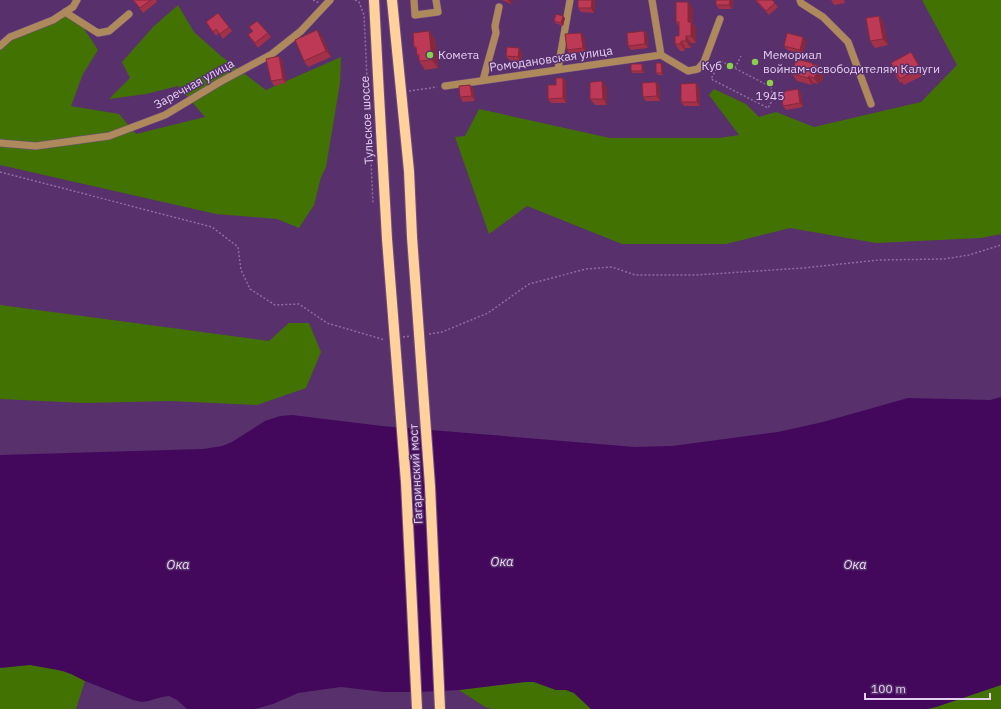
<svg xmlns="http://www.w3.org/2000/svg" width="1001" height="709" font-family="'IBM Plex Sans',sans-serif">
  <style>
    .green { fill: #427302 }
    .water { fill: #43085b }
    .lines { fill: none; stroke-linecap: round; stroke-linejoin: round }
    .minor-casing { stroke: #714d84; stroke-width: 8 }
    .major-casing { stroke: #714d84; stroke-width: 12 }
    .path { stroke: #8e6da0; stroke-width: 1.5; stroke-dasharray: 2 2; stroke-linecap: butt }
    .minor { stroke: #ad895b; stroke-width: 7 }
    .major { stroke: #fed29a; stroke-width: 10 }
    .major-bridge-casing { stroke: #714d84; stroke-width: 12; stroke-linecap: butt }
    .major-bridge { stroke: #fed29a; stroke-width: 10 }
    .wall { fill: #a33149 }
    .shaded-wall { fill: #85283c }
    .building { fill: #be3955; stroke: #85283c }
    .poi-dot { fill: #89cf48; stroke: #57306c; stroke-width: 1.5 }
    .labels { text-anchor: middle; stroke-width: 3; stroke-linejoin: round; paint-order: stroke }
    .poi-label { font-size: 12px; fill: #e5cff3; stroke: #57306c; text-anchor: start }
    .street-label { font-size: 12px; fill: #e5cff3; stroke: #57306c }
    .water-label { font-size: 13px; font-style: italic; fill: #ecdbf6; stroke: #57306c }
  </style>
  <rect width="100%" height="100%" fill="#57306c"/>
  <path class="green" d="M922 0H1001V234L981 238 876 243 790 228 726 244H622L527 206 489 234 455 137 465 136 479 109 610 138H719L739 135 709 95 714 89 746 104 759 117 776 112 814 127 921 102 957 65Z
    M178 5 194 32 221 56 266 90 341 57 340 83 326 167 321 177 314 205 299 228 277 219 216 214 0 165V49L16 36 63 13 83 27 98 50 83 74 71 106 119 114 136 134 205 117 178 86 146 94 109 99 130 78 122 62 153 27Z
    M0 305 269 341 289 323H309L321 352 306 388 257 405 170 401 85 403 0 399Z
    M21 665C35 664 57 669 71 674 76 676 80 678 85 681L76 709H0V668Z
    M525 682H534L556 690H566L574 693 591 709H492L485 707 459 690Z
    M1001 685V709H927L936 707Z"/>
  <path class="water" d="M1001 397V685L936 707 927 709H591L574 693 566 690H556L534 682H525L459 690 418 692H384L341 687 298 693 273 704 255 709H187L177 700 169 696 162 697 148 701 142 702 133 700 85 681 71 674 63 671 30 665 0 668V455L203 449 222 446 232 442 265 421 280 416 292 415 382 426 635 447 672 446 778 432 823 422 908 398 990 400Z"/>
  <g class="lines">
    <defs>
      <path id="minor" d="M414 0 415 15 438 12 436 0
        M652 0 661 55 688 71 698 69 704 62 720 19
        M800 0 801 3 823 17 848 42 871 104
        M65 12 98 33 109 31 129 14
        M0 46 10 37 53 20 73 7 77 0
        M558 69 570 0
        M483 80 496 33 495 26 499 7
        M445 86 661 55
        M0 143 36 146 109 136 165 115 220 82 272 54 301 31 330 0"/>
      <path id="major" d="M374 0 379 95 387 239
        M392 0 409 171 412 237"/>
    </defs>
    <use href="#minor" class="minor-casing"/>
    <use href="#major" class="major-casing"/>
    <path class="path" d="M313 0 319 3
      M355 0 359 2 364 15 373 204
      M721 61 771 87 773 99 768 108 711 79Z
      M735 68 741 56
      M409 91 437 87
      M0 172 212 227 238 247 241 270 250 289 275 305 299 304 327 323 385 340
      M429 334 442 332 488 313 529 284 586 269 612 267 635 275H696L803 268 879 260 944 259 969 255 1001 245
      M403 337 411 336"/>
    <use href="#minor" class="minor"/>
    <use href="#major" class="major"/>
    <defs>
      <path id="major-bridge" d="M412 237 430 486 440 709
        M387 239 406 482 417 709"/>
    </defs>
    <use href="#major-bridge" class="major-bridge-casing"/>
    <use href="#major-bridge" class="major-bridge"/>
  </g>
  <path class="wall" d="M133 0H156L157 2 143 13Z
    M502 0H513L511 4Z
    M595 0 594 13 581 12 578 8Z
    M716 0H733L732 9H719L716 5Z
    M755 0H772L778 7 769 15Z
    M831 0H844L845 3 834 5Z
    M693 9V24L696 28V43H691V48H685V51H680L675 44 679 36V27L676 22Z
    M879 16 883 22 888 45 875 48 870 41Z
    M565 18 563 26 555 23 554 21Z
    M206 22 229 27 232 31 223 39 219 33 216 36Z
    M249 27 268 33 271 37 258 48 248 35 253 32Z
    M429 31 435 40 438 68 425 70 419 61V58L417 55V50L414 47Z
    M644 31 647 35 648 48 631 50 628 46Z
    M322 36 331 57 308 67 304 61Z
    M584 37 586 52 570 54 567 50Z
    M806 41 803 54 787 50 784 46Z
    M911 52 916 59 924 75 904 85 902 82 900 83 896 76Z
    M522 53 521 62 509 60 506 56Z
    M279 56 282 61 286 83 274 86 271 81Z
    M812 63 813 64 817 65 822 72 823 79 818 84 813 83 812 85 797 81 792 74Z
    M642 64 643 66 644 73H633L631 71Z
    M663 65V75H658L656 73Z
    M563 78 566 82V103H551L548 99 556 85Z
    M656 82 659 86 660 101H646L643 97Z
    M696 83 699 88 700 106H684L681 102Z
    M470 85 473 89 475 101 463 102 460 97Z
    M607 88V105H595L590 99Z
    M801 93 803 107 786 110 783 106Z"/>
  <path class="shaded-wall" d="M508 0H513L511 4Z
    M592 0H595L594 13 591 8Z
    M730 0H733L732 9 729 5Z
    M688 2 693 9V24L696 28V43L691 36 688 22Z
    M563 16 565 18 563 26 561 23Z
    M879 16 883 22 888 45 883 39Z
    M317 30 322 36 331 57 326 51Z
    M429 31 435 40 438 68 432 60Z
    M644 31 647 35 648 48 645 44Z
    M581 33 584 37 586 52 583 48Z
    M686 36 691 43V48L686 41Z
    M803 37 806 41 803 54 800 50Z
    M681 41 685 48V51L681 44Z
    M519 48 522 53 521 62 518 57Z
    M911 52 916 59 924 75 920 68Z
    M279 56 282 61 286 83 283 79Z
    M661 63 663 65V75L662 73Z
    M642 64 643 66 644 73 642 71Z
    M817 65 822 72 823 79 818 84 814 78Z
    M809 76 813 83 812 85 808 78Z
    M563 78 566 82V103L563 98Z
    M602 81 607 88V105L603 99Z
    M656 82 659 86 660 101 657 96Z
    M696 83 699 88 700 106 697 102Z
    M470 85 473 89 475 101 472 96Z
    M798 89 801 93 803 107 800 103Z"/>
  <path class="building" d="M133 0H151L140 8Z
    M578 0H592L591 8H578Z
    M716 0H730L729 5H716Z
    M756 0H772L775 3 766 11Z
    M676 2H688V22H691V36H686V41H681V44H675V36H679V22H676Z
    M218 13 229 27 220 34 216 29 213 32 206 22Z
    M556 14 563 16 561 23 554 21Z
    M879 16 883 39 870 41 866 18Z
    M257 21 268 33 255 43 248 35 253 31 249 27Z
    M317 30 326 51 304 61 295 40Z
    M429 31 432 60 419 61V55H417L416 47H414L413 33Z
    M644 31 645 44 628 46 627 33Z
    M581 33 583 48 567 50 565 34Z
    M787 33 803 37 800 50 784 46Z
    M507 47 519 48 518 57 506 56Z
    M911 52 920 68 900 79 898 75 896 76 891 67 893 66 891 63Z
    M279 56 283 79 271 81 266 59Z
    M796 59 812 63V64L817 65 818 72 814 78 809 76 808 78 792 74Z
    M656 63H661L662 73H656Z
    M631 64H642V71H631Z
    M556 78H563V98L548 99V85H556Z
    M602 81 603 99H590V83L592 82Z
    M656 82 657 96 643 97 642 83Z
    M696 83 697 102H681V84Z
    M470 85 472 96 460 97 459 86Z
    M798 89 800 103 783 106 781 92Z"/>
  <g class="poi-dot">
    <circle cx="430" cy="55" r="4"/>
    <circle cx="755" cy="62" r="4"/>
    <circle cx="730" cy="66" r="4"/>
    <circle cx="770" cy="83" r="4"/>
  </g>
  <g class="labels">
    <g class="poi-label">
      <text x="438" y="59">Комета</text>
      <text x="763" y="59">Мемориал<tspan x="763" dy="14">войнам-освободителям Калуги</tspan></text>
      <text x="722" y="70" text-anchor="end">Куб</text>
      <text x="770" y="100" text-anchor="middle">1945</text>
    </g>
    <g class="street-label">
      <text transform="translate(551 59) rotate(-8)" y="4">Ромодановская улица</text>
      <text transform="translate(194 84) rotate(-29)" y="4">Заречная улица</text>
      <text transform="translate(367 120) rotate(-93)" y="4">Тульское шоссе</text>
      <text transform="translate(416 474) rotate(-93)" y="4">Гагаринский мост</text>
    </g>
    <g class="water-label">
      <text transform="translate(502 561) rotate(-1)" y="5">Ока</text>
      <text transform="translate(178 564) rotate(-1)" y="5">Ока</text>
      <text x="855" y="569">Ока</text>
    </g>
  </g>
  <path d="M865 693v6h125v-6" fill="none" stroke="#e5cff3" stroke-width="2"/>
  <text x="871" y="693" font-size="12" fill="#e5cff3" stroke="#57306c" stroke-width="3" paint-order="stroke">100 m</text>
</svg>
